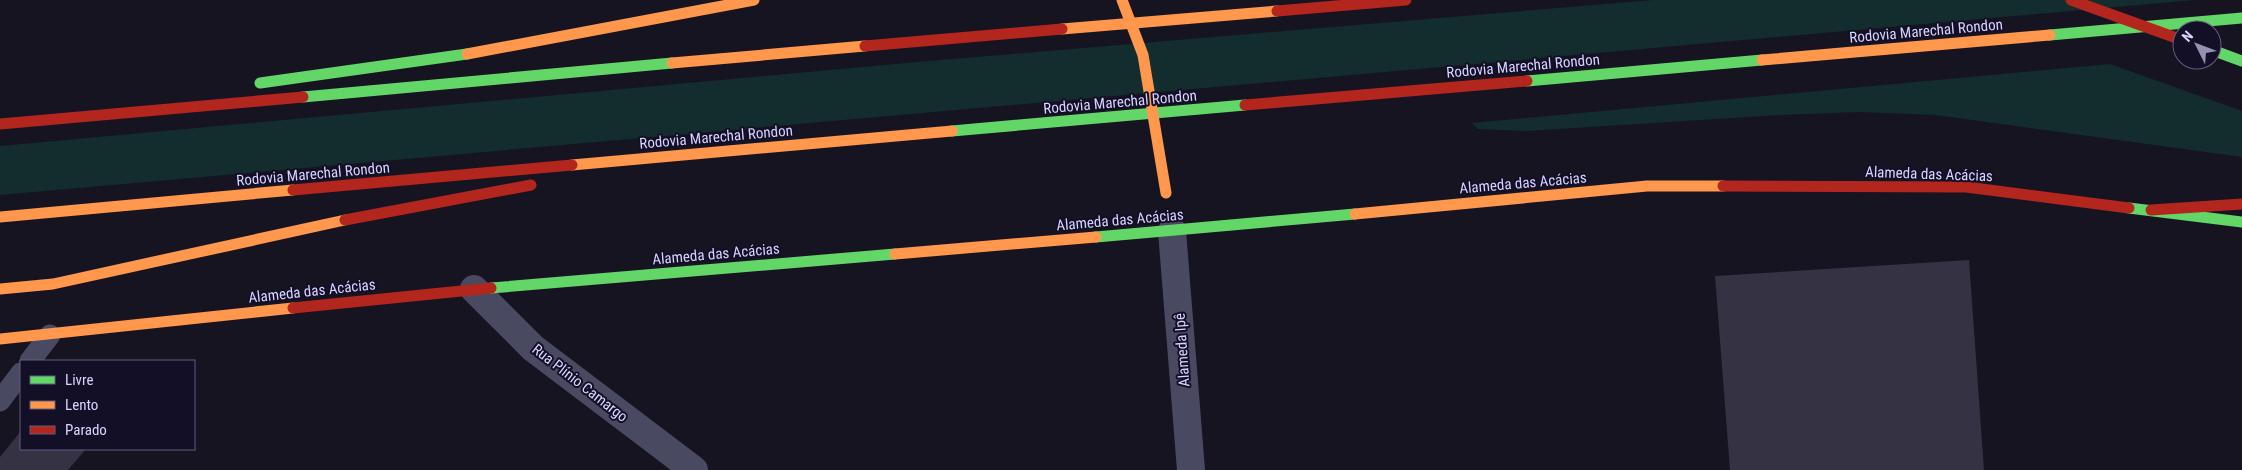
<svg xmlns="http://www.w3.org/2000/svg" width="2242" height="470" font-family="'Roboto Condensed',sans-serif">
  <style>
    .green { fill: #132c2d }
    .building { fill: #343243 }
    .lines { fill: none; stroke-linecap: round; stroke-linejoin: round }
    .lane { stroke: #4a4962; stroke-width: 21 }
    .street { stroke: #4a4962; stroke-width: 28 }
    .fast { stroke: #63d668; stroke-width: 11 }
    .slow { stroke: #ff974d; stroke-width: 11 }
    .jam { stroke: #b3261e; stroke-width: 11 }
    .slow-bridge { stroke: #ff974d; stroke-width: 11 }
    .jam-bridge { stroke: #b3261e; stroke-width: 11 }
    .labels { text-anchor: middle; stroke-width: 4; stroke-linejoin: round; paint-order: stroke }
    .street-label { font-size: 15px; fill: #d9d4ff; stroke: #130f26 }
  </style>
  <rect width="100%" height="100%" fill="#161421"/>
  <path class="green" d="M1653 0H2195L0 195V146L917 62Z
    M2110 64 2242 111V157L1936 115 1859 112 1780 115 1527 131 1478 129 1472 123Z"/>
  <path class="building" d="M1969 260 1984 470H1730L1715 276Z
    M21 431V449H86L68 470H0V457Z"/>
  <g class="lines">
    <path class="lane" d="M30 361 50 335
      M0 401 21 373"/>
    <path class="street" d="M1172 231 1191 470
      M474 289 533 348 694 470"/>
    <path class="fast" d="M2050 35 2242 18
      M2212 50 2242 61
      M1527 81 1762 60
      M260 83 467 54
      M303 97 672 63
      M952 131 1245 105
      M2129 208 2242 222
      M1096 237 1355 214
      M491 288 895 254"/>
    <path class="slow" d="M1062 29 1277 11
      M467 54 754 0
      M1762 60 2050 35
      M672 63 865 46
      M572 165 952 131
      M1355 214 1647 186H1723
      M0 217 293 190
      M895 254 1096 237
      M0 289 53 284 345 220
      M0 339 293 308"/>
    <path class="jam" d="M1277 11 1406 0
      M865 46 1062 29
      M1245 105 1527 81
      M0 124 303 97
      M1723 186 1966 187 2129 208
      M293 190 572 165
      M2151 210 2242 204
      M345 220 531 185
      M293 308 491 288"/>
    <path class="slow-bridge" d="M1122 0 1143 55 1166 193"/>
    <path class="jam-bridge" d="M2071 0 2182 40"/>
  </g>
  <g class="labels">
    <g class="street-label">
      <text transform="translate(1926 31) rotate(-5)" y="5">Rodovia Marechal Rondon</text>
      <text transform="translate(1523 66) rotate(-5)" y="5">Rodovia Marechal Rondon</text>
      <text transform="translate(1120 102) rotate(-5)" y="5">Rodovia Marechal Rondon</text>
      <text transform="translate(716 137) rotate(-5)" y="5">Rodovia Marechal Rondon</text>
      <text transform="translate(313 174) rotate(-5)" y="5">Rodovia Marechal Rondon</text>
      <text transform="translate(1929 174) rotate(2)" y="5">Alameda das Acácias</text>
      <text transform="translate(1523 183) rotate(-5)" y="5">Alameda das Acácias</text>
      <text transform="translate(1120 220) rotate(-5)" y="5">Alameda das Acácias</text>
      <text transform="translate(716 254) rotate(-5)" y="5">Alameda das Acácias</text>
      <text transform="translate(312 291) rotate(-6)" y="5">Alameda das Acácias</text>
      <text transform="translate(1182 350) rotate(-94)" y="5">Alameda Ipê</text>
      <text transform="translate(580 383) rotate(38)" y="5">Rua Plínio Camargo</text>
    </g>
  </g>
  <rect x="20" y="360" width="175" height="90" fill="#130f26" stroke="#625e7d"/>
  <rect x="30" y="376" width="25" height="8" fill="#63d668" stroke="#625e7d"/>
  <text x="65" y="385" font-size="15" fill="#d9d4ff">Livre</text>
  <rect x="30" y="401" width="25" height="8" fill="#ff974d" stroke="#625e7d"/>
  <text x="65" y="410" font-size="15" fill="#d9d4ff">Lento</text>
  <rect x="30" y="426" width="25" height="8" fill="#b3261e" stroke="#625e7d"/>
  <text x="65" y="435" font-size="15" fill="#d9d4ff">Parado</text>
  <g transform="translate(2197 45) rotate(312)"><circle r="24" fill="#130f26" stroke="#625e7d"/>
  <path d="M0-4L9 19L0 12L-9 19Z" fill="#9591b1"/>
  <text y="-8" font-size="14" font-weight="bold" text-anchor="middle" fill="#d9d4ff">N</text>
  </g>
</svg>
